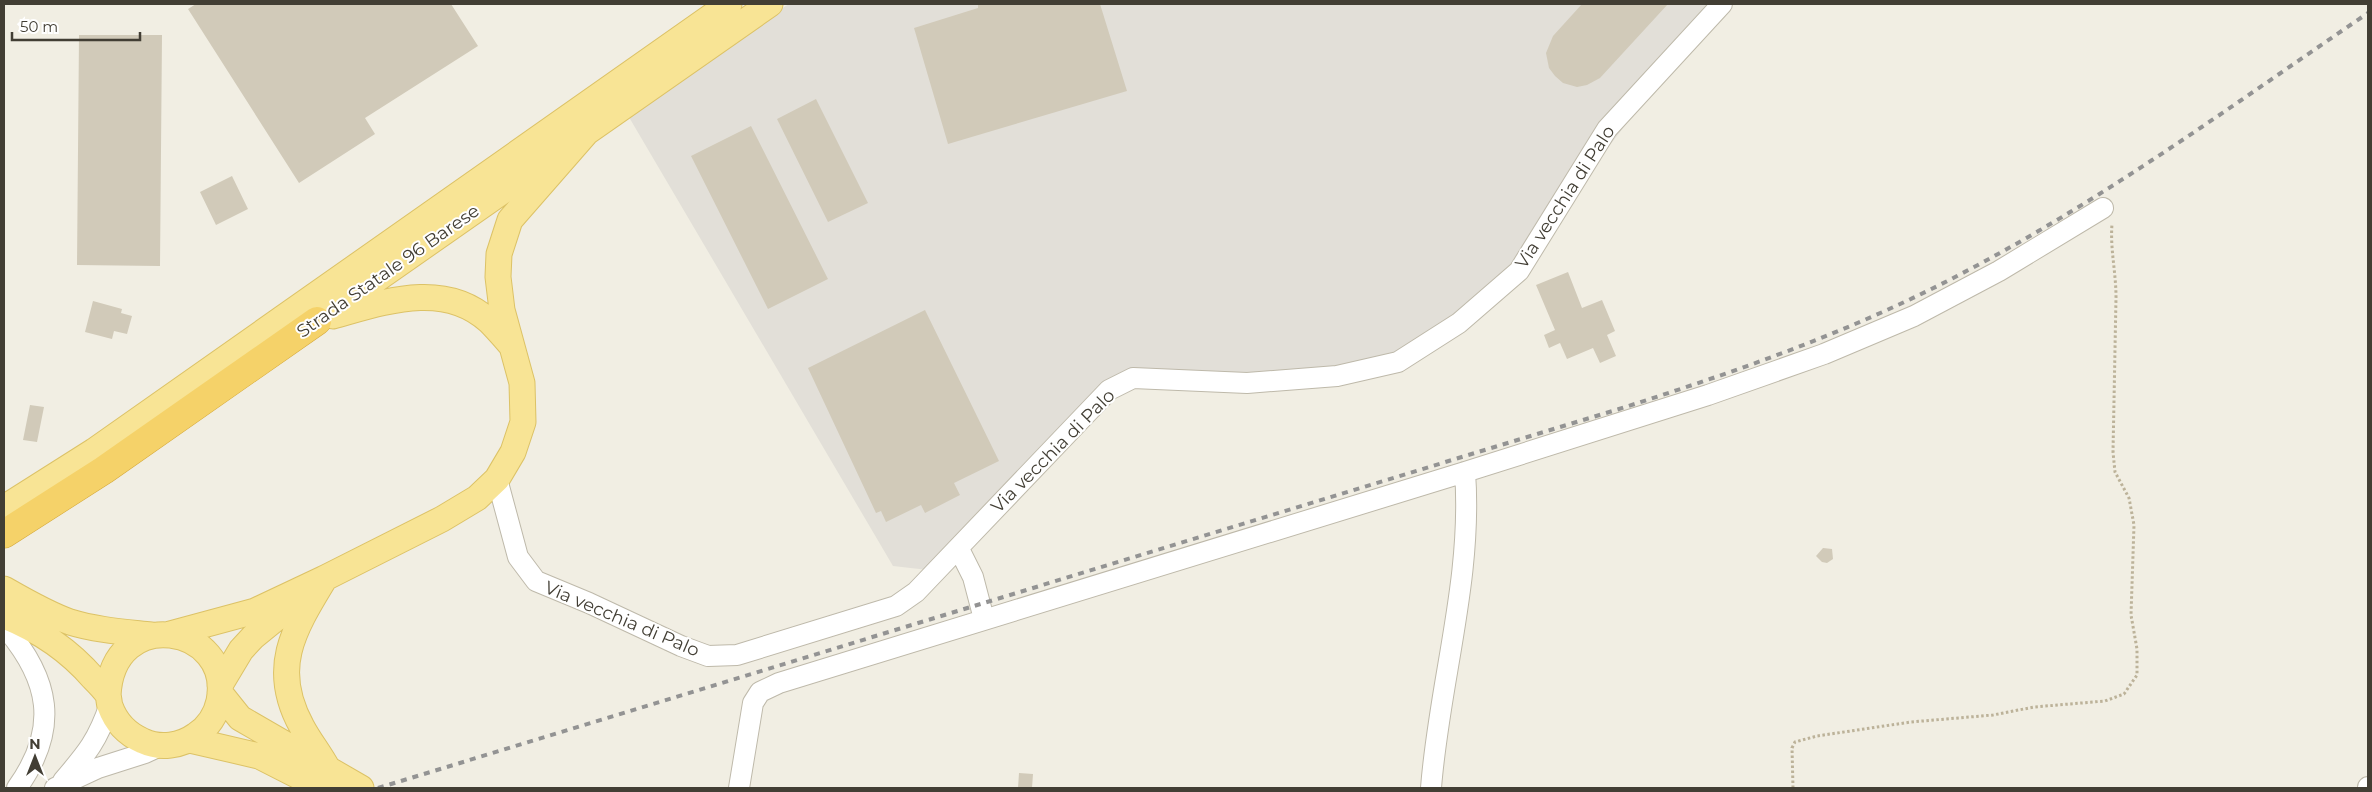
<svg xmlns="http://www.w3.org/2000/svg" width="2372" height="792" font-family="Montserrat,sans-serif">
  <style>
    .industrial { fill: #e2dfd8 }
    .building { fill: #d1cab9 }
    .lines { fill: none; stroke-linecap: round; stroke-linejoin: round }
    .minor-casing { stroke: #beb9aa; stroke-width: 22 }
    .major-casing { stroke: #dcc266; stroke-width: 27 }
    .highway-casing { stroke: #d4a83a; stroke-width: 29 }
    .path { stroke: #bcb299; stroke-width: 3; stroke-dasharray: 2.5 2.5; stroke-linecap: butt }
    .minor { stroke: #fff; stroke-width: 20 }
    .major { stroke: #f8e495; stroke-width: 25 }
    .highway { stroke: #f5d269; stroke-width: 28 }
    .rail { stroke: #939393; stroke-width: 4; stroke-dasharray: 6 6; stroke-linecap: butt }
    .labels { text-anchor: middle; stroke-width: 4; stroke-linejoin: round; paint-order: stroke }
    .street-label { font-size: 18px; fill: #423e34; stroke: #fff }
  </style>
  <rect width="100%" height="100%" fill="#f1eee3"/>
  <path class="industrial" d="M789 4H1719L1545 229 1459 323 1368 369 1133 378 937 571 893 566 623 107Z"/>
  <path class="building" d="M196 4H451L478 46 365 118 375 134 299 183 188 9Z
    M978 4H1100L1127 91 948 144 914 28 978 8Z
    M1582 4H1668L1600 78 1587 85 1577 87 1563 83 1555 76 1549 68 1546 53 1553 36Z
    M79 35H162L160 266 77 265Z
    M816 99 868 203 828 222 777 119Z
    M751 126 828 279 768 309 691 156Z
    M232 176 248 209 216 225 200 192Z
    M1568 272 1582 308 1602 300 1615 331 1607 335 1616 356 1600 363 1593 348 1567 359 1560 343 1549 348 1544 335 1555 330 1536 285Z
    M93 301 122 309 121 313 132 316 127 334 114 331 112 339 85 332Z
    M925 310 999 461 954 483 960 495 925 513 921 505 886 522 881 511 876 513 808 368Z
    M30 405 44 407 37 442 23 440Z
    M1823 548 1832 549 1833 559 1827 563 1822 562 1816 556Z
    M1019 773 1033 774 1032 788H1018Z"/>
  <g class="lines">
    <defs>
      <path id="minor" d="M497 479 518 557 536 581 589 603 681 646 708 656 737 655 896 606 916 592 1109 390 1133 378 1247 383 1337 376 1398 362 1459 323 1519 271 1607 129 1722 4
        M959 549 973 577 984 619
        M4 626C50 679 60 728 17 788
        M63 781C87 753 98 740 110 704
        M55 788 98 768 145 753 160 746
        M739 788 753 703 760 692 779 683 1465 472 1708 395 1824 354 1914 316 1999 271 2103 208
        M1431 788C1439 683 1473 579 1465 472
        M2368 788V787"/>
      <path id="major" d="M333 316C384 302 444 280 489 321 496 328 503 336 510 344
        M317 321 770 4
        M4 508 94 451 729 4
        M325 578C294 629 269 668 302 727 310 742 320 754 328 769
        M4 589C25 601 47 614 70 622 96 630 124 632 151 635
        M4 616C39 630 68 649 93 678 98 683 104 689 108 695 109 698 109 703 110 706 116 723 127 734 143 741 160 749 181 746 196 735 208 727 216 715 219 701 234 625 112 603 108 696
        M170 634 255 611 325 578 442 519 477 498 497 479 513 452 523 422 522 383 502 310 498 277 499 254 510 220 586 133
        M220 685 241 650 253 637 296 602
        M220 693 240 718 361 788
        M190 740 259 756 322 788"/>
      <path id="highway" d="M4 534 104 470 317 321"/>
    </defs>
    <use href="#minor" class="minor-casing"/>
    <use href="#major" class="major-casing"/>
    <use href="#highway" class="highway-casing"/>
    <path class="path" d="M1793 788 1792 748 1795 742 1817 736 1911 722 1993 715 2034 707 2105 701 2124 694 2137 675V649L2131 615 2134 525 2129 498 2115 472 2113 452C2114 401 2115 349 2116 297 2116 272 2110 249 2112 224"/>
    <use href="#minor" class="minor"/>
    <use href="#major" class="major"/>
    <use href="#highway" class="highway"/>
    <path class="rail" d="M378 788 1619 409C1735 372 1850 332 1957 276 2102 201 2234 104 2368 13"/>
  </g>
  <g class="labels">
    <g class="street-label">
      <text transform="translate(1565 197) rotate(-57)" y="6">Via vecchia di Palo</text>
      <text transform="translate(388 271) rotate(-35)" y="6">Strada Statale 96 Barese</text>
      <text transform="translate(1053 451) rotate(-45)" y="6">Via vecchia di Palo</text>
      <text transform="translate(622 619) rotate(23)" y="6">Via vecchia di Palo</text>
    </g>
  </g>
  <rect width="2372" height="792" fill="none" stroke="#423e34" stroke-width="10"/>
  <g transform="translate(35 757)" stroke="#ffffff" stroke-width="4" paint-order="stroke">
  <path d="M0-4L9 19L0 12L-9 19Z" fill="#423e34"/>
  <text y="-8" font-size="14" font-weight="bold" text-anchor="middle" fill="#423e34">N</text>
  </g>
  <path d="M12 32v8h128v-8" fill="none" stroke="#423e34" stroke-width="2.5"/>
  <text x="20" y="32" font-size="15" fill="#423e34" stroke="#ffffff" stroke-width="4" paint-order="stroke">50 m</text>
</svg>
